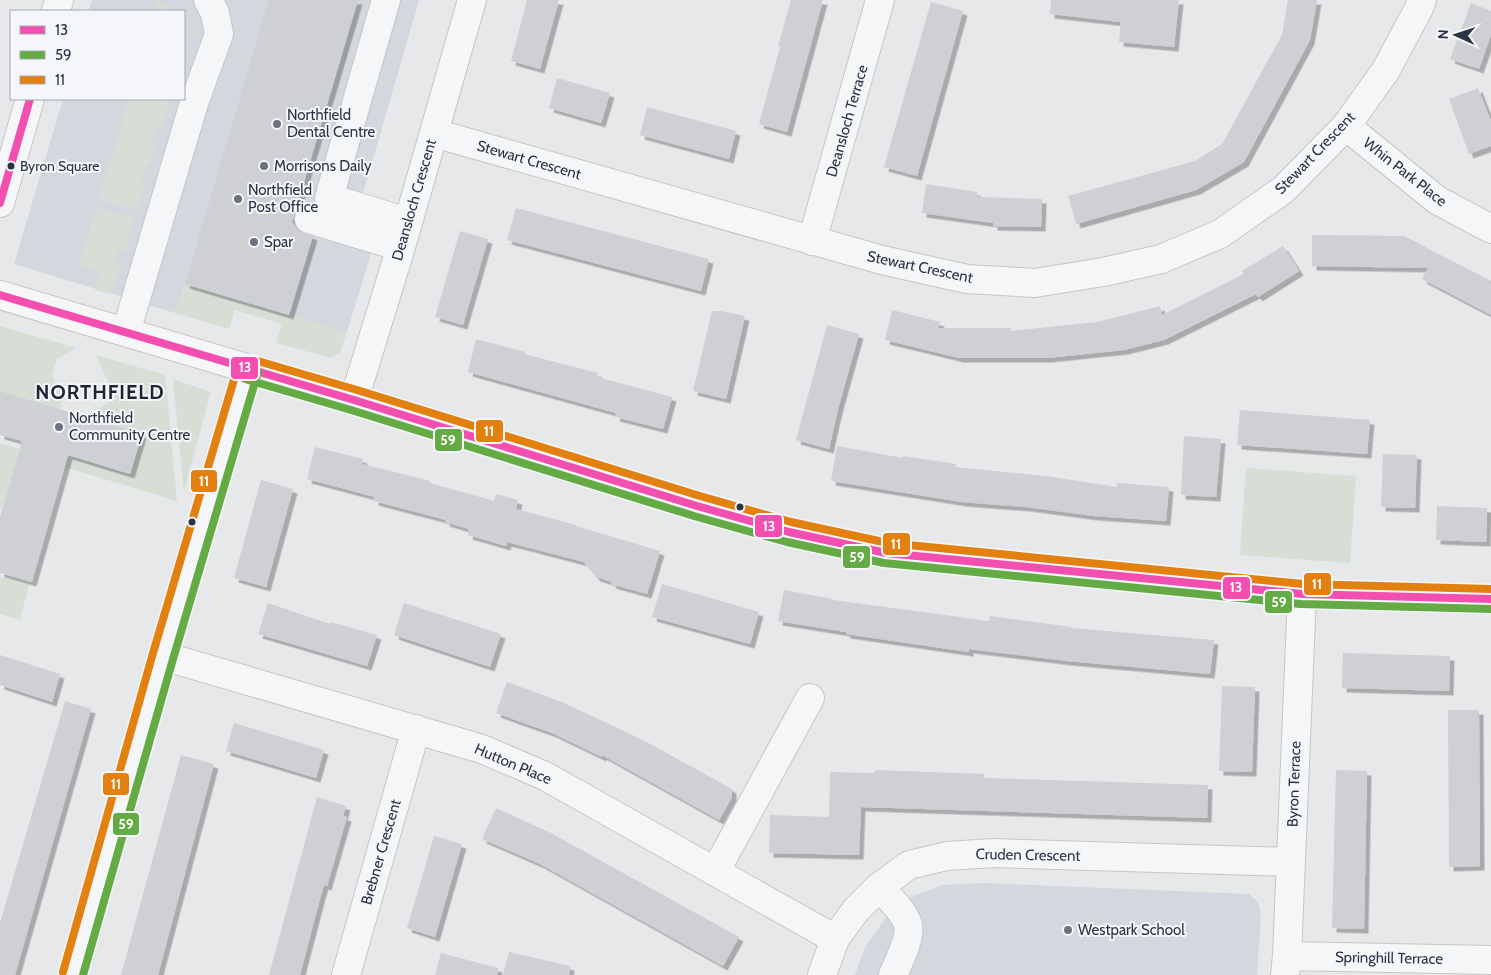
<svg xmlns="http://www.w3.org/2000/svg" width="1491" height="975" font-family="Cabin,sans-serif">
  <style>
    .built { fill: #d4d7dd }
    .green { fill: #d6ded6 }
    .building { fill: #ced0d3; filter: url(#shadow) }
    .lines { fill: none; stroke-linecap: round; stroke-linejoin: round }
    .minor-casing { stroke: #c4c6c8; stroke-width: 30 }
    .minor { stroke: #f5f6f7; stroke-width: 28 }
    .bus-1-casing { stroke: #f4f6f9; stroke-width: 11 }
    .bus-2-casing { stroke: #f4f6f9; stroke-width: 11 }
    .bus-3-casing { stroke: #f4f6f9; stroke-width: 11 }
    .bus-1 { stroke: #f24fb0; stroke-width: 8 }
    .bus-2 { stroke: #64aa45; stroke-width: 8 }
    .bus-3 { stroke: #e28010; stroke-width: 8 }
    .poi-dot { fill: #6c737f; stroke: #f4f6f9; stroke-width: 2 }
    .bus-dot { fill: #2b3445; stroke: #f4f6f9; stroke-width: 2 }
    .labels { text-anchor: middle; stroke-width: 4; stroke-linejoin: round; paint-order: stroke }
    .bus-label { font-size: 14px; fill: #2b3445; stroke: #f4f6f9; text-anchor: start }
    .poi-label { font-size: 15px; fill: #2b3445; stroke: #f4f6f9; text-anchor: start }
    .street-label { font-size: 15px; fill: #2b3445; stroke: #f4f6f9 }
    .district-label { font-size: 20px; font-weight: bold; letter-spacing: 1px; fill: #1d2536; stroke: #f4f6f9 }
    .line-badge { stroke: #f4f6f9; stroke-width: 2 }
    .badge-label { font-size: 14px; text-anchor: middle; font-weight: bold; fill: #fff }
  </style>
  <defs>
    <filter id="shadow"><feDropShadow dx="4.5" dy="4.5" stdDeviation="0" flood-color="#0004"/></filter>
  </defs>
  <rect width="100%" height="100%" fill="#e6e8ea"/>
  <path class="built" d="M92 0H419L357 214 372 250 347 332 185 284 175 313 14 264 63 99H184V11H89Z
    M985 883 1249 894 1258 902 1261 913 1257 975H855L865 947 889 913 906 899 942 885Z"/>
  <path class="green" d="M158 1 178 11H154Z
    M129 99H170L161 128 156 127 152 141 156 144 149 167 145 166 140 180 145 181 137 211 99 199Z
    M96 208 134 218 125 251 117 249 114 260 120 266 115 285 106 293 95 290 100 271 79 265Z
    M185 284 347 332 340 353 331 358 276 343 282 324 235 310 229 329 175 313Z
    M0 326 76 348 57 359 52 375 63 396 60 409 0 391Z
    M96 355 165 375 177 501 64 467 68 455 130 474 142 434 96 420 100 407 116 399Z
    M173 379 211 392 184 491Z
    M0 443 20 449 2 509H0Z
    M1246 468 1356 476 1350 563 1240 555Z
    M0 577 29 585 20 620 0 614Z"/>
  <path class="building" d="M269 0H358L292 223 294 224 298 230 313 236 289 315 185 284Z
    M527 0H559L540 69 511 61Z
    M791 0H823L787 132 759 124 780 47 778 46Z
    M1051 0H1179L1174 47 1119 42 1121 22 1050 14Z
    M1288 0H1317L1310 40 1244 162 1196 190 1076 224 1068 196 1195 161 1222 144 1282 35Z
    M931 2 963 11 917 176 884 167Z
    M1471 3 1491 11V35L1479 69 1450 59Z
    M557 78 610 93 601 123 549 108Z
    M1478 88 1491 121V146L1469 154 1449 99Z
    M647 107 736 131 729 159 640 135Z
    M926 184 977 192V197L1042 199 1041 227 993 226V223L922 213Z
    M516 208 709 259 701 291 507 240Z
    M460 231 488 239 463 325 435 317Z
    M1312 235 1404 236 1491 281V315L1422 279 1428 268 1312 266Z
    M1283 246 1299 271 1258 297 1256 294 1164 340 1124 350 1047 358H959L885 340 892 310 940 322 938 328H1011V331L1097 322 1160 306 1162 315 1244 274 1242 271Z
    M712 311H721L745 316 726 399 693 391Z
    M827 325 859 334 838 409 829 449 796 440Z
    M476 339 525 352 524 354 598 373 597 377 672 397 663 429 615 417 616 413 468 372Z
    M0 391 142 434 130 474 68 455 32 582 0 573V517L22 441 0 435Z
    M1240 410 1370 420 1367 454 1237 445Z
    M1184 436 1221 439 1216 497 1181 495Z
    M837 446 903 458V456L956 464 955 467 1046 476 1117 487V483L1169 487 1166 521 1094 516 1026 507 962 502 831 481Z
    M315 447 363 459 362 464 431 481 430 483 494 501 496 494 518 500 516 509 576 525V526L660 551 647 594 611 584 612 582 596 577 584 562 507 542 506 546 468 535 469 529 445 522 446 520 374 501 375 497 307 479Z
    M1383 454 1417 455 1415 508 1381 507Z
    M261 480 293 489 266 587 234 578Z
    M1437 506 1487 508 1486 542 1436 540Z
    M662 584 759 612 750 644 652 617Z
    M784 590 833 599V600L989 621 990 616 1072 627 1071 628 1214 640 1210 674 1067 661 969 649V652L846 634V632L778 621Z
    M268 603 330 624 331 622 377 635 367 666 258 634Z
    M404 603 501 634 490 667 394 635Z
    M1343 653 1450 656 1449 691 1342 688Z
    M0 655 60 674 52 702 0 685Z
    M507 682 562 702 643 740 732 789V797L719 820 602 755V757L552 733 496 713Z
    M1222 686 1255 687 1252 772 1219 771Z
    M65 701 91 709 15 975H0V923Z
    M1448 710H1479L1480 866 1449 867Z
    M234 723 324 750 316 778 226 751Z
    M181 755 214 764 158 975H121Z
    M875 770 984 774V778L1208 785 1207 818 861 807 859 855 769 853 770 815 829 817 830 772 874 773Z
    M1336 770 1367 771 1364 929 1332 928Z
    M317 797 346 806 343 816 347 817 327 886 324 885 321 895 300 975H269Z
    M496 808 551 833 739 937 723 966 540 864 482 839Z
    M434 836 462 844 435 937 407 928Z
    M509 952 570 966 569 975H503Z
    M441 953 498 968 497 975H435Z"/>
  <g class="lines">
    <defs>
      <path id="minor" d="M386 0 329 198 408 222
        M56 11 59 0
        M1346 126 1437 200 1491 229
        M434 133 882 260 967 279 1035 283 1103 272 1161 259 1220 234 1283 190 1346 126 1386 70 1419 8 1422 0
        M0 203 30 99
        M309 219 401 247
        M812 241 880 0
        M0 295 354 400 697 506 789 532 886 553 1302 594 1491 599
        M126 332 194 103 219 34 215 13 208 0
        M354 400 401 247 472 0
        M163 656 482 749 545 776 835 939
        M715 872 810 698
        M879 887C888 897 905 912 908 925 911 938 898 963 893 975
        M1287 956 1491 960
        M73 975 163 656 248 369
        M346 975 416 729
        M822 975 835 939 856 910 879 887 909 865 947 856 994 853 1291 862
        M1285 975 1287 956 1302 594"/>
    </defs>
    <use href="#minor" class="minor-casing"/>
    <use href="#minor" class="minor"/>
    <defs>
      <path id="bus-1" d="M0 203 30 99
        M0 295 354 400 697 506 789 532 886 553 1302 594 1491 599"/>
      <path id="bus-2" d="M245 379 351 410 694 516 787 542 884 563 1301 604 1491 609
        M83 975 173 659 258 372"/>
      <path id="bus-3" d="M251 359 357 390 700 496 791 522 888 543 1303 584 1491 589
        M63 972 153 653 238 366"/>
    </defs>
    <use href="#bus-1" class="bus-1-casing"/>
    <use href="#bus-2" class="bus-2-casing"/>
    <use href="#bus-3" class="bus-3-casing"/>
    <use href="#bus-1" class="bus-1"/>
    <use href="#bus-2" class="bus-2"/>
    <use href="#bus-3" class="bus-3"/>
  </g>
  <g class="poi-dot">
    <circle cx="277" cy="124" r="5"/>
    <circle cx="264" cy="166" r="5"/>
    <circle cx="238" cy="199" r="5"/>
    <circle cx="254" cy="242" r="5"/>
    <circle cx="59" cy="427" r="5"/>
    <circle cx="1068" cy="930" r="5"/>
  </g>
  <g class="bus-dot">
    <circle cx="11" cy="166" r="4.5"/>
    <circle cx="740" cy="507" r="4.5"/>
    <circle cx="192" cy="522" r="4.5"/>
  </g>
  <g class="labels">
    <g class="bus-label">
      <text x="20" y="171">Byron Square</text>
    </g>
    <g class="poi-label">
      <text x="287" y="120">Northfield<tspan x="287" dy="17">Dental Centre</tspan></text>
      <text x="274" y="171">Morrisons Daily</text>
      <text x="248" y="195">Northfield<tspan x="248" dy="17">Post Office</tspan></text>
      <text x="264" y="247">Spar</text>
      <text x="69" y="423">Northfield<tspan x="69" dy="17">Community Centre</tspan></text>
      <text x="1078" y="935">Westpark School</text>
    </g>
    <g class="street-label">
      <text transform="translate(847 121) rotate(-74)" y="5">Deansloch Terrace</text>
      <text transform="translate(1315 153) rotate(-46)" y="5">Stewart Crescent</text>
      <text transform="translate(529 160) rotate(16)" y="5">Stewart Crescent</text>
      <text transform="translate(1405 172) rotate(38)" y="5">Whin Park Place</text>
      <text transform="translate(414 200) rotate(-74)" y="5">Deansloch Crescent</text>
      <text transform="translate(920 267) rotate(12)" y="5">Stewart Crescent</text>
      <text transform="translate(513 764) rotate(23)" y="5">Hutton Place</text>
      <text transform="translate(1294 784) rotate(-88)" y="5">Byron Terrace</text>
      <text transform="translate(381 852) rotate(-74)" y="5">Brebner Crescent</text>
      <text transform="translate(1028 855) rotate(1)" y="5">Cruden Crescent</text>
      <text transform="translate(1389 958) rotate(1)" y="5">Springhill Terrace</text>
    </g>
    <g class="district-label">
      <text x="100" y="399">NORTHFIELD</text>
    </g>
  </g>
  <g class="line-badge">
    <rect x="230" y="356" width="29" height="24" rx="5" fill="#f24fb0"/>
    <rect x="475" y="419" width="29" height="24" rx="5" fill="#e28010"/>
    <rect x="434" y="428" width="29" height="24" rx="5" fill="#64aa45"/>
    <rect x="190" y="469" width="28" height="24" rx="5" fill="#e28010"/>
    <rect x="754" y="514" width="29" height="24" rx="5" fill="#f24fb0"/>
    <rect x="882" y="532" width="29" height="24" rx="5" fill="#e28010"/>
    <rect x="842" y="545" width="29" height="24" rx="5" fill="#64aa45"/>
    <rect x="1303" y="572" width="29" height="24" rx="5" fill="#e28010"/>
    <rect x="1222" y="576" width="29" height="24" rx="5" fill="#f24fb0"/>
    <rect x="1264" y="590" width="29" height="24" rx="5" fill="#64aa45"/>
    <rect x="102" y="772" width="28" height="24" rx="5" fill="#e28010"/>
    <rect x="112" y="812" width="28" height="24" rx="5" fill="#64aa45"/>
  </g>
  <g class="badge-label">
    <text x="245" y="372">13</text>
    <text x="489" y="436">11</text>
    <text x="448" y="445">59</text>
    <text x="204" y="486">11</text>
    <text x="769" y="531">13</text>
    <text x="896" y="549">11</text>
    <text x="857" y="562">59</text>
    <text x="1317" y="589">11</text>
    <text x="1236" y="592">13</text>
    <text x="1279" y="607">59</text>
    <text x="116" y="789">11</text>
    <text x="126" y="829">59</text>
  </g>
  <rect x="10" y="10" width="175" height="90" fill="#f4f6f9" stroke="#a4a8b1"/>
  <rect x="20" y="26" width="25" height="8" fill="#f24fb0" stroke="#a4a8b1"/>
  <text x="55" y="35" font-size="15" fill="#2b3445">13</text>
  <rect x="20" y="51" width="25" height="8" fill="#64aa45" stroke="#a4a8b1"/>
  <text x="55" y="60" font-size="15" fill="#2b3445">59</text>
  <rect x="20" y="76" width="25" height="8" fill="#e28010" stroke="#a4a8b1"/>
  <text x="55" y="85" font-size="15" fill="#2b3445">11</text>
  <g transform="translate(1456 35) rotate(273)" stroke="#f4f6f9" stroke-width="4" paint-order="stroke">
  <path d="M0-4L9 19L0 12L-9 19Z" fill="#2b3445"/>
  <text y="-8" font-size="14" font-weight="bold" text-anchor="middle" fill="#2b3445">N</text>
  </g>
</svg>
